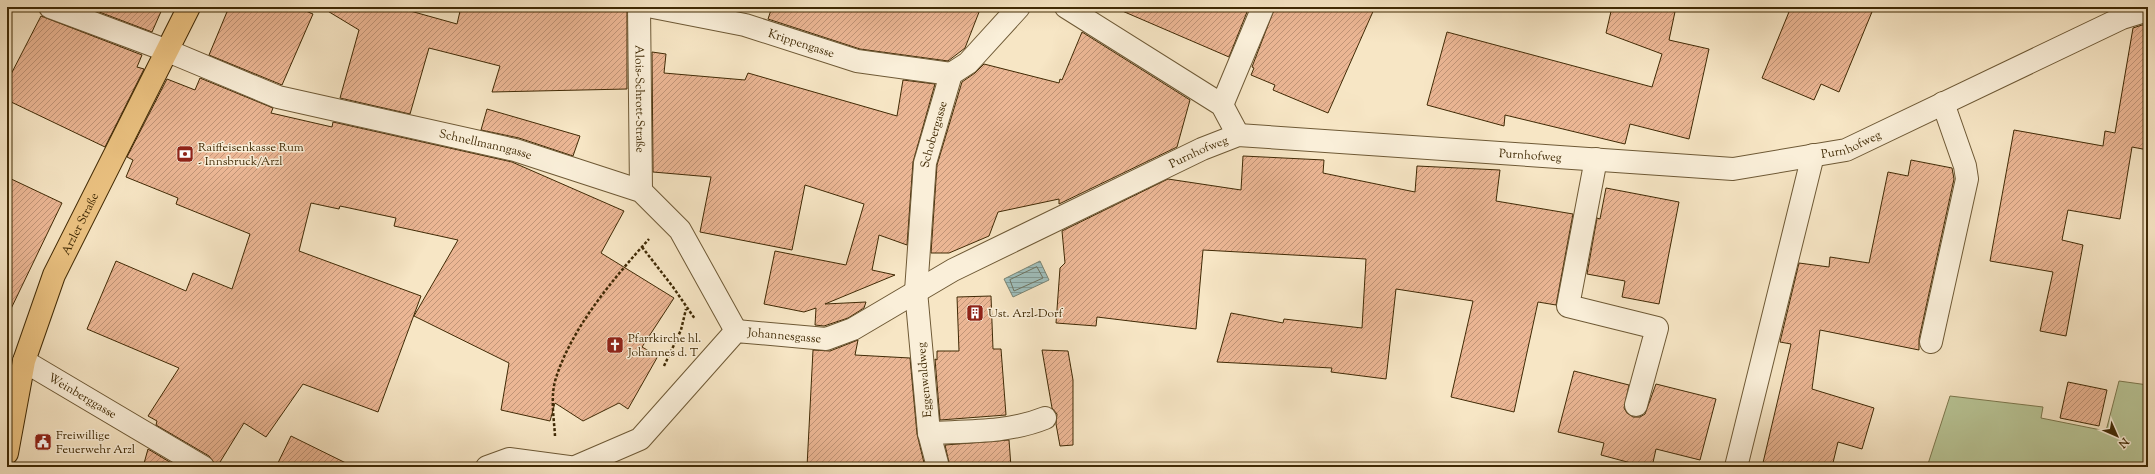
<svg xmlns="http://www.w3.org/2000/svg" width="2155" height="474" font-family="'Sorts Mill Goudy',serif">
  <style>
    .green { fill: #b9c697; stroke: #7c784e }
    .water { fill: url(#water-rules); stroke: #798372 }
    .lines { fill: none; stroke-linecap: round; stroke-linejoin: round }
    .shore { stroke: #707460; stroke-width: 1 }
    .building { fill: url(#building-hatch); stroke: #402a05 }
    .minor-casing { stroke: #6e5935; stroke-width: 24 }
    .major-casing { stroke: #402a05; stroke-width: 24 }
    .path { stroke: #402a05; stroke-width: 2.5; stroke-dasharray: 3 2; stroke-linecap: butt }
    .minor { stroke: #faefd9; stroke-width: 22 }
    .major { stroke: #ecc382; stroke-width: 22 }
    .labels { text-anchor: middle; stroke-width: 3; stroke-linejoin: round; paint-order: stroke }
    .street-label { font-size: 12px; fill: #402a05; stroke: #faefd9 }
    .poi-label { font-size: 12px; fill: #402a05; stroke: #faefd9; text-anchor: start }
  </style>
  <defs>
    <pattern id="water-rules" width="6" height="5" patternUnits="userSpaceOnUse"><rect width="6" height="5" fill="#9fbebb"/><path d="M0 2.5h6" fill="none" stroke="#839b96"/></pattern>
    <pattern id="building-hatch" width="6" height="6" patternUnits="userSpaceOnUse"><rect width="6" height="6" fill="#ebb694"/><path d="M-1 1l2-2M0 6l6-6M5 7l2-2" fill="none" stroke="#c09477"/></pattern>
  </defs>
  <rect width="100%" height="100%" fill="#f7e6c5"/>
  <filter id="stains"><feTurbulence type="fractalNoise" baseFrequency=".005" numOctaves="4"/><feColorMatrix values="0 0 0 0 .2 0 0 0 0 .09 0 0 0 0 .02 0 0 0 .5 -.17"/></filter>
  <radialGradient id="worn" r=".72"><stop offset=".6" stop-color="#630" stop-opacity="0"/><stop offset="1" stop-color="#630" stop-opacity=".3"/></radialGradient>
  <path class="green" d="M2119 381 2148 385V467H1927L1950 396 2043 407 2041 418 2106 431Z"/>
  <path class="water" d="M1040 261 1049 280 1013 297 1004 279Z"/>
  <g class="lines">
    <path class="shore" d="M1037 267 1043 278 1014 291 1010 280Z"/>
  </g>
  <path class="building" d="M86 7H163L152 32Z
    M229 7H296L313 14 282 85 209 55Z
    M321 7H396L457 24 461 7H627V89L492 92 500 66 429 48 410 114 340 98 359 30Z
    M772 7H981L965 48 948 61 860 49 768 19Z
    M1113 7H1249L1229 57Z
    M1275 7H1375L1328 113 1273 90 1275 85 1251 75 1254 68 1252 67Z
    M1612 7H1676L1669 40 1709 49 1689 139 1630 124 1625 144 1505 115 1504 126 1427 105 1447 32 1652 87 1662 54 1606 33Z
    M1791 7H1874L1839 92 1821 84 1814 100 1762 78Z
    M41 16 142 55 137 67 144 69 105 147 7 100V82Z
    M2142 25H2148V150L2132 147 2120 219 2068 210 2062 240 2083 245 2066 336 2040 331 2053 272 1990 261 2014 130 2103 146 2105 131 2115 133 2133 28Z
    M1082 32 1190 100 1177 147 1059 204V199L998 212 989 236 949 253H931L937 165 962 82 975 73 984 64 1059 83 1060 79 1062 80Z
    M652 52 666 54 664 73 745 80 748 73 897 116 903 80 935 84 913 162 907 245 879 235 872 270 895 275 825 304 866 302 864 308 848 318 824 326 815 325 816 308 804 312 764 304 775 251 846 265 864 204 805 185 792 250 700 232 711 177 653 172Z
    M200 78 273 108 271 113 332 127 333 122 512 162 624 211 601 253 674 298 642 347 658 356 628 409 619 403 583 421 555 403 550 421 501 410 509 363 414 316 458 240 394 226 396 218 340 206 339 209 311 203 299 251 421 296 378 412 303 384 266 437 244 423 217 467 209 456 156 425 157 421 148 416 179 368 87 329 116 261 186 291 193 273 232 289 250 234 176 204 178 198 126 177 133 160 127 157 167 79 195 90Z
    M487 109 580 136 573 156 519 138 481 130Z
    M1243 156 1324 160 1323 173 1415 192 1417 166 1500 170 1496 201 1573 214 1556 305 1538 302 1514 412 1451 397 1473 301 1396 289 1386 379 1331 372 1332 368 1217 362 1231 313 1283 323 1284 319 1362 328 1366 259 1203 250 1196 329 1097 317 1096 326 1056 323 1060 268 1065 263 1062 231 1168 179 1241 190Z
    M1911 160 1952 168 1954 179 1919 339V350L1820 330 1812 389 1874 408 1862 449 1838 442 1832 467H1762L1791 344 1780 342 1799 263 1829 267 1830 257 1869 263 1888 172 1908 176Z
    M7 177 62 203 7 317Z
    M1606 188 1679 202 1659 304 1622 297 1625 281 1587 274 1597 218 1600 219Z
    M991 296 993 349H1001L1006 415 940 420 935 359 937 360V351H959L957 297Z
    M858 340 855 355 910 358 917 434 925 467H807L813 350 830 351Z
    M1042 350 1068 351 1073 380V445L1060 446 1056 424 1057 414 1052 408Z
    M1574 371 1629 385 1624 408 1627 413 1633 417H1640L1645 414 1656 384 1716 399 1700 460 1656 449 1652 467H1646L1601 455 1604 443 1558 432Z
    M2068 382 2107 390 2099 426 2060 418Z
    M291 436 354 467H276Z
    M1009 440 1011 467H950L945 445Z
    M148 449 178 467H143Z"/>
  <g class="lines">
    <defs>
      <g id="minor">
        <path id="s1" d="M50 7 168 51 278 97 515 150 641 191 680 230 736 331"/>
        <path id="s2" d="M639 7 641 191"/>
        <path id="s3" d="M653 7 745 25 857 61 951 74"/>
        <path d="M1066 7 1222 105 1238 135"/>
        <path d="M1222 105 1263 7"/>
        <path d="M1596 159 1568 306 1657 328 1636 405"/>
        <path d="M1931 342 1967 179 1965 166 1943 103"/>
        <path id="s4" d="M24 361 203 467"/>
        <path d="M929 433C968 431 1008 433 1045 418"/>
        <path d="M487 467 509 459 569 467"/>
        <path id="s5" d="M575 467 640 439 736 331 826 339 853 329 953 270 1202 149 1238 135 1733 169 1846 150 2122 18 2148 10"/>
        <path id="s6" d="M938 467 929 433 916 291 925 163 951 74 968 63 1019 7"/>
        <path d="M1736 467 1813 155"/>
      </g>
      <g id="major">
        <path id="s7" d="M7 453 24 361 54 275 189 7"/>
      </g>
    </defs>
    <use href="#minor" class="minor-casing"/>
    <use href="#major" class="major-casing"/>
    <path class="path" d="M642 247 673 287 695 319
      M664 366 681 330 686 309
      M555 436C554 418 550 396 556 378 572 327 614 278 649 239"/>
    <use href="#minor" class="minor"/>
    <use href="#major" class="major"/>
  </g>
  <defs>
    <symbol id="bank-square" viewBox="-11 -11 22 22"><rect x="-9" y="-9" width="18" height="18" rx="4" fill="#8f2418" stroke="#faefd9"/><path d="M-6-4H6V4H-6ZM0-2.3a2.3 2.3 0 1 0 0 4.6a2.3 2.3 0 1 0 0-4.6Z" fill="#fff"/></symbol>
    <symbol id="building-square" viewBox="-11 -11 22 22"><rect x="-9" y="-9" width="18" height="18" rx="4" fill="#8f2418" stroke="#faefd9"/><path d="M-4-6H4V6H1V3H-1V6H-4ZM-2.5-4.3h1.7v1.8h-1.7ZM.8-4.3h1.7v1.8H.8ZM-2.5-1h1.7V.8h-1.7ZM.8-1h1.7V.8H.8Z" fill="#fff"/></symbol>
    <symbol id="church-square" viewBox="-11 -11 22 22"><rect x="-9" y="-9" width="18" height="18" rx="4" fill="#8f2418" stroke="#faefd9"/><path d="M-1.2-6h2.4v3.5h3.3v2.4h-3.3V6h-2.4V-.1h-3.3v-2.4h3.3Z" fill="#fff"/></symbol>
    <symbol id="civic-square" viewBox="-11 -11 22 22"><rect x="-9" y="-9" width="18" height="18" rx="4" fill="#8f2418" stroke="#faefd9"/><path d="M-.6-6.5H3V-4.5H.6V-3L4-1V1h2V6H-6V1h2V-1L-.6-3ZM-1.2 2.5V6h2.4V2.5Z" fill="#fff"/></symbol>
  </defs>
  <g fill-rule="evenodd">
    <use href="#bank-square" x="175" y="144" width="20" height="20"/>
    <use href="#building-square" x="965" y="303" width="20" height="20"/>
    <use href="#church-square" x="605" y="335" width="20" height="20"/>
    <use href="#civic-square" x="33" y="432" width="20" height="20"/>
  </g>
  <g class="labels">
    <g class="street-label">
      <text dy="4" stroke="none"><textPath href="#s3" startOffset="153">Krippengasse</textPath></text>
      <text dy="4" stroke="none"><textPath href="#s2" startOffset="92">Alois-Schrott-Straße</textPath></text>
      <text dy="4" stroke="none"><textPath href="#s6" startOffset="336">Schobergasse</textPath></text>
      <text dy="4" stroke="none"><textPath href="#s5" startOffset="1383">Purnhofweg</textPath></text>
      <text dy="4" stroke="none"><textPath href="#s1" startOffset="458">Schnellmanngasse</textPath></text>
      <text dy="4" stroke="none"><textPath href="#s5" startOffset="723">Purnhofweg</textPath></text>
      <text dy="4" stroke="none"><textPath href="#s5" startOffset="1059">Purnhofweg</textPath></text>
      <text dy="4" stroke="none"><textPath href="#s7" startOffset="242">Arzler Straße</textPath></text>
      <text dy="4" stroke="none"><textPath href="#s5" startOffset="264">Johannesgasse</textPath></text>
      <text transform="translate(924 380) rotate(-95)" y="4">Eggenwaldweg</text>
      <text dy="4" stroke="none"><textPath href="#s4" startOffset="68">Weinberggasse</textPath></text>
    </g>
    <g class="poi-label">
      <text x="198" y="151">Raiffeisenkasse Rum<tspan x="198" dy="14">- Innsbruck/Arzl</tspan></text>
      <text x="988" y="317">Ust. Arzl-Dorf</text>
      <text x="628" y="342">Pfarrkirche hl.<tspan x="628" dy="14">Johannes d. T</tspan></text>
      <text x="56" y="439">Freiwillige<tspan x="56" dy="14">Feuerwehr Arzl</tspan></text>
    </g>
  </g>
  <rect width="2155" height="474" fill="none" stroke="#f7e6c5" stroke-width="24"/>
  <rect x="8" y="8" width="2139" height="458" fill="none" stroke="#402a05" stroke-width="2"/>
  <rect x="12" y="12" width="2131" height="450" fill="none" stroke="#402a05"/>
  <g transform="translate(2117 436) rotate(135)" stroke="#faefd9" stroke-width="3" paint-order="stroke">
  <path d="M0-3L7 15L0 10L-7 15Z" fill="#402a05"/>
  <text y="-6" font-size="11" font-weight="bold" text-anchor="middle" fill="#402a05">N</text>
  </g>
  <rect width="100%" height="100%" filter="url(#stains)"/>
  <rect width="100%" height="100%" fill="url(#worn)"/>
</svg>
